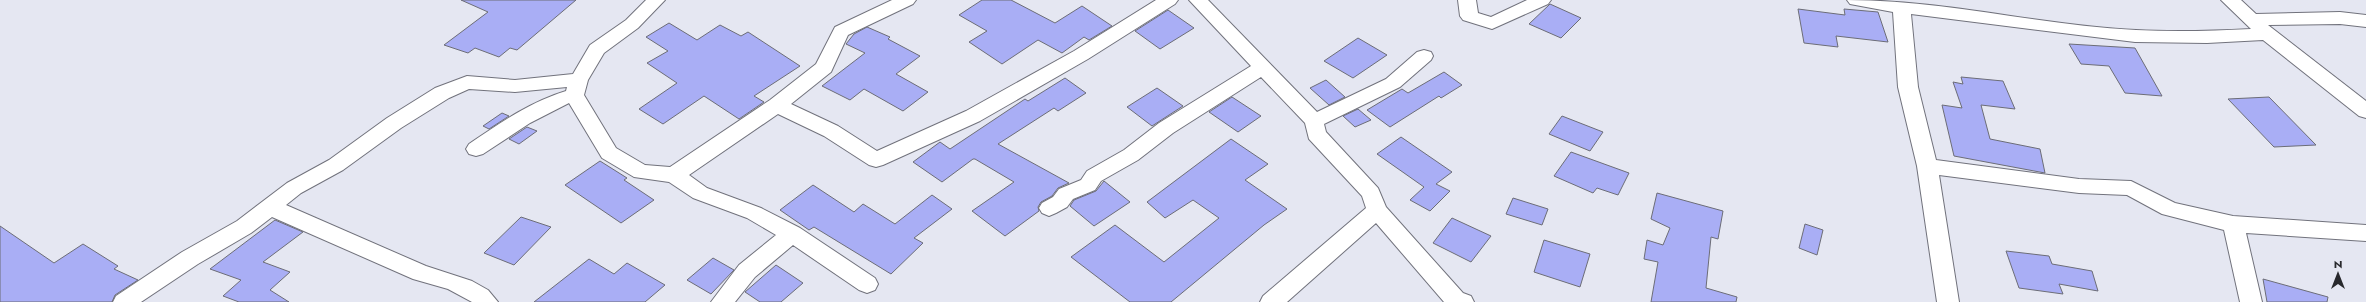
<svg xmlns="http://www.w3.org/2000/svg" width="2366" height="302" font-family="Jost,sans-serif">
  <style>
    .building { fill: #a9aef5; stroke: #6c6d77 }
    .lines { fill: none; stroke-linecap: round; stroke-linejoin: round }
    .minor-casing { stroke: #71727c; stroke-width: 2 }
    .minor { fill: #fff; fill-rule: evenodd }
  </style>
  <rect width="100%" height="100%" fill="#e5e7f2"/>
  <path class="building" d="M461 0H576L517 50 510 48 499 57 475 48 468 53 444 45 488 12Z
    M982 0H1011L1055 23 1082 6 1112 26 1089 40 1084 37 1062 53 1038 40 1002 64 969 42 987 31 959 15Z
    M1550 4 1581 18 1561 38 1529 24Z
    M1798 9 1845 15 1844 9 1878 12 1888 42 1836 36 1838 47 1804 43Z
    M1168 10 1194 28 1160 49 1135 31Z
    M669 23 697 40 720 25 741 36 748 32 800 66 754 96 764 102 739 119 704 96 663 124 639 109 677 83 647 63 668 51 646 37Z
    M867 27 890 37 888 39 920 56 896 74 928 92 903 111 864 89 850 100 822 86 865 53 846 44 854 34Z
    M1358 38 1387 55 1353 78 1324 61Z
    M2069 44 2135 48 2162 96 2125 93 2109 66 2081 64Z
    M1444 72 1462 85 1441 98 1439 96 1390 127 1367 110 1402 89 1408 93Z
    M1961 77 2003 81 2015 109 1981 105 1990 139 2040 149 2045 173 1954 156 1942 105 1962 108 1953 82 1963 84Z
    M1065 78 1086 93 1058 111 1054 108 998 144 1069 183 1058 188 1052 196 1041 202 1038 207 1039 211 1005 236 972 211 1014 182 975 159H973L942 182 913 162 940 142 950 149 1025 99 1028 101Z
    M1326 80 1345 97 1329 105 1310 88Z
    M1157 88 1183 106 1152 126 1127 107Z
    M1232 97 1261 116 1238 132 1209 112Z
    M2269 97 2316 145 2274 147 2228 99Z
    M1358 109 1371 120 1355 127 1343 116Z
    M502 113 509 116 489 129 483 126Z
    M1562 116 1603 132 1590 151 1549 134Z
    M527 127 537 131 519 144 509 139Z
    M1401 137 1452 172 1436 184 1450 191 1430 211 1410 200 1424 187 1377 154Z
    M1231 139 1268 164 1245 180 1287 209 1264 225 1171 302H1130L1071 257 1115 225 1164 262 1219 218 1193 200 1165 218 1147 202Z
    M1571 152 1629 173 1618 195 1597 188 1593 193 1554 176Z
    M600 161 627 178 624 180 654 200 621 223 565 185Z
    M1104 181 1130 202 1094 226 1070 206 1074 200 1096 191Z
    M813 185 854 212 863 204 895 224 932 195 952 209 914 238 923 243 891 274 814 227 809 230 780 210Z
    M1657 193 1723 211 1718 239 1711 237 1706 288 1737 297 1736 302H1651L1658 262 1644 259 1647 240 1663 245 1670 228 1651 219Z
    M1513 198 1548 209 1542 225 1506 214Z
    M521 217 551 227 514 265 484 253Z
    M1452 218 1491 236 1471 262 1433 243Z
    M275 220 303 232 263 262 290 272 270 290 289 302H239L223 296 241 280 210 269Z
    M1805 224 1823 230 1817 255 1799 248Z
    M0 226 54 263 83 244 118 266 114 269 138 280 115 295 112 302H0Z
    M1544 240 1590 254 1580 287 1534 272Z
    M2006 251 2049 256 2052 264 2092 271 2098 291 2059 284 2063 294 2019 288Z
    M713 258 734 270 711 294 687 280Z
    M589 259 614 274 627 263 665 285 645 302H534Z
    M776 265 803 283 781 302H760L745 292Z
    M2263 279 2328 297 2327 302H2267Z"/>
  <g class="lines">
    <defs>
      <path id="minor" d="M646 0H665L638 28 604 53 588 80 584 95 616 148 645 165 670 167 770 100 816 64 835 27 892 0H916L913 4 848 35 831 72 791 104 838 126 877 151 966 111 1074 51 1156 0H1178L1175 4 1088 59 980 121 883 165 876 167 869 165 824 136 778 114 689 175 707 188 761 208 800 228 875 278 878 284 875 290 867 293 859 290 793 245 755 277 735 302H711L739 265 776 235 747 218 693 198 669 182 634 177 602 158 569 103 530 123 483 154 476 156 469 154 466 149 469 144C500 123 530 102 566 91L567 87 515 92 469 89 449 98 401 128 343 170 301 193 286 205 426 266 472 281 488 290 498 302H472L448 289 413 279 272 217 251 233 198 264 141 302H113L116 296 182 252 237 221 287 183 329 160 387 118 435 88 467 76 515 80 573 74 590 45 626 20Z
        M1189 0H1208L1317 112 1386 79 1417 52 1424 50 1431 52 1433 56 1431 60 1400 87 1324 124 1326 132 1378 188 1386 207 1463 293 1471 296 1474 302H1444L1376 223 1287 302H1260L1263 296 1366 208 1362 196 1309 139 1305 123 1261 77 1173 133 1138 160 1101 181 1095 190 1073 199 1067 207 1056 213 1049 216 1042 213 1039 208 1042 203 1053 197 1059 189 1081 180 1087 171 1124 150 1159 123 1251 66Z
        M1458 0H1476L1478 13 1491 17 1527 0H1551L1548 4 1492 29 1463 20 1460 16Z
        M1847 0C1944 0 2039 25 2136 30 2174 32 2212 31 2251 29L2221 0H2241L2256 14 2340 12 2366 15V27L2340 24 2268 25 2366 101V118L2359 116 2263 40 2207 43 2135 42 1911 14 1918 87 1936 160 2079 179 2131 181 2175 203 2233 216 2366 225V241L2246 233 2262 302H2240L2224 230 2162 214 2127 195 2079 193 1939 175 1959 302H1937L1917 166 1898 87 1893 12 1850 4Z"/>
    </defs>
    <use href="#minor" class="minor-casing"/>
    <use href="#minor" class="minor"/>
  </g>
  <g transform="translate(2338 274)" stroke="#e5e7f2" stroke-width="3" paint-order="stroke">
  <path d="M0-3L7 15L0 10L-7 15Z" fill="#28292d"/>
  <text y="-6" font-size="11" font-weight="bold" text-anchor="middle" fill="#28292d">N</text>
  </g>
</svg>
